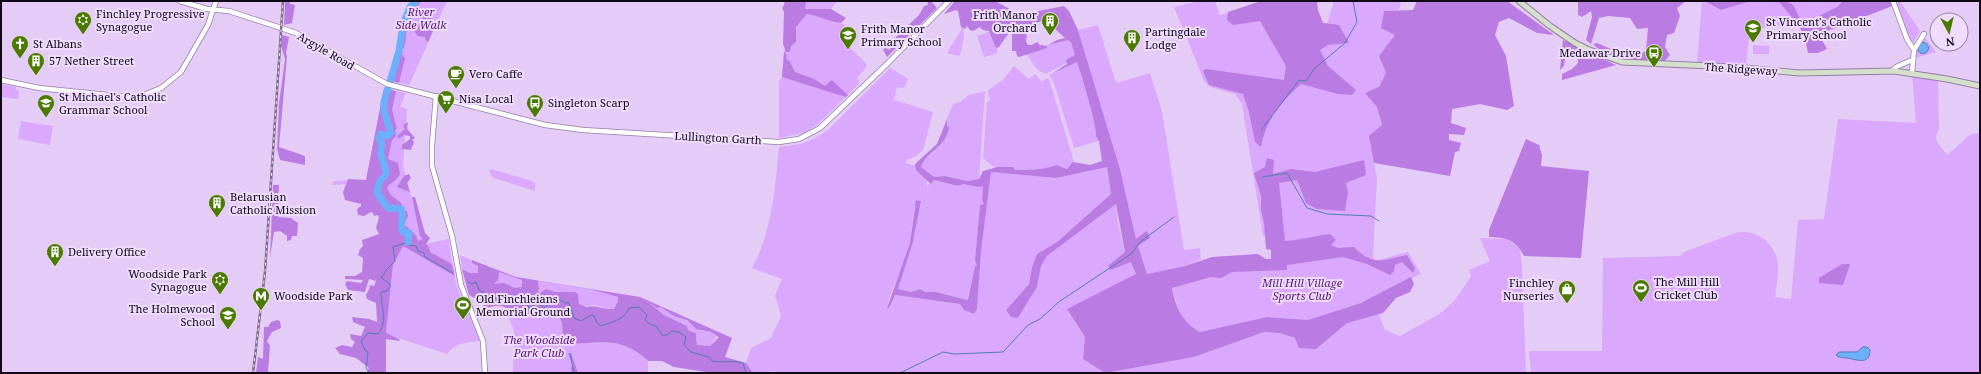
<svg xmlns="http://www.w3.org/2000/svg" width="1981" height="374" font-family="'Noto Serif',serif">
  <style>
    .green { fill: #daa8fc }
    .forest { fill: #ba7be2; fill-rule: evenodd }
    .water { fill: #6bb0f9; stroke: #507eb5 }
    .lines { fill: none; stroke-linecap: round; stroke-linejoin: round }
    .stream { stroke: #507eb5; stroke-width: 1 }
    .river { stroke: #6bb0f9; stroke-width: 7 }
    .tertiary-casing { stroke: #957ea5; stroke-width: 6 }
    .secondary-casing { stroke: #957ea5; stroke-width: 7 }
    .tertiary { stroke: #fff; stroke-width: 4.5 }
    .secondary { stroke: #d5e0ca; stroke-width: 5 }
    .rail-casing { stroke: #7d6b88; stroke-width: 2.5 }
    .rail { stroke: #f0dcfe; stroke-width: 1; stroke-dasharray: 3; stroke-linecap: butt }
    .labels { text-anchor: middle; stroke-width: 4; stroke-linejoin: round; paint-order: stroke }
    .park-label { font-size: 11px; font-style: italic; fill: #551775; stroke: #f0dcfe }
    .poi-label { font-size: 11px; fill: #110816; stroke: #f0dcfe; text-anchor: start }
    .street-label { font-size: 11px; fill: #110816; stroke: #f0dcfe }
  </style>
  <rect width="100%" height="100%" fill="#e5ccf7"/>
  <path class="green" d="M414 1H447L409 85 388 80C391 69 397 58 399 47 401 30 401 14 414 1Z
    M806 1H837L831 9H804Z
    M1200 1H1215L1220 15 1262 5 1327 24 1334 1H1401L1399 10 1384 11 1396 35 1379 56 1386 73 1379 87 1377 107 1382 126 1374 163 1377 178 1373 255 1374 261 1408 252 1421 274 1361 303 1308 320 1267 317 1200 332C1182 322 1177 306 1172 288L1202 276 1278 263 1274 234 1263 236 1242 104 1235 94 1210 87 1204 81 1174 7Z
    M1702 1 1721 10 1751 1H1778L1797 22 1750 30 1746 64 1697 62Z
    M1784 1H1893L1894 4 1883 10 1827 31 1820 36 1807 34Z
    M1895 1H1899L1901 3 1919 29 1920 32 1913 43 1909 39Z
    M807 14 820 16 832 22 844 24 846 32 840 38 866 63 867 66 857 78 860 83 819 123 804 133 779 138V81L782 77 785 47 796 42V27Z
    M1098 25 1116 83 1150 73 1162 111 1184 250 1200 248 1201 259 1185 266 1147 274 1138 246 1150 238 1136 239 1120 169 1078 30Z
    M963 27 964 38 960 55 958 56 947 53Z
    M991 31 998 53 984 57 977 36Z
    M1922 39H1926L1936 52 1915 58V52Z
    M1063 40H1072L1077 57 1046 74C1035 71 1032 61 1026 53Z
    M1753 45 1769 46V54H1753Z
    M1078 59 1102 140 1074 148 1054 83 1049 75Z
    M1014 66 1029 79 1035 74 1042 82 1047 78 1049 79 1074 162 1068 169 1057 165 1047 169H1033L1029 171 1015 170 1013 167 995 168 983 158 987 102 990 100V97L988 96V90L1003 80Z
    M890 68 908 79 904 88 897 87 894 100 933 112 923 150 916 156 907 160 905 163 917 166 927 177V187L934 180 958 186 963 184 978 187 983 185 982 200 984 205H980L975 260 978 265 975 266 967 300 936 292H925L920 289 911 292 898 289 913 242 921 201 917 200C911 214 913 229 910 244 905 266 891 286 887 308H889L894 295 961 304 964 310 974 314 977 309 981 252 991 172 1056 178 1107 167 1111 194 1057 242 1037 254 1032 267 1029 284 1006 310 1018 318 1030 299 1041 266 1047 256 1116 204 1118 223 1125 252 1111 270 1131 262 1137 275 1067 309 1085 337 1083 359 1105 373H780L772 371 770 373H753L746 363 751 348 771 338 781 316 775 295 782 279 752 268C772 232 775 188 779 147L801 144 816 138 829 129Z
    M1912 73 1938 77 1939 128 1936 137 1937 142 1947 155 1971 134 1980 133V373H1531L1529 351H1602L1603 258 1680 256 1684 252 1735 233C1756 228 1777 244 1778 266 1779 276 1776 287 1775 297L1791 299 1798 220 1824 219 1838 119 1916 123Z
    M1 84 16 87V90L19 91 18 99 1 97Z
    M384 88 406 93 400 107 407 109 403 167 425 244 449 239C451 258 453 277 460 295 467 311 475 325 480 341 468 342 455 343 447 354L386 334 393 265 403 246 393 214 347 184 332 185 334 181 366 180Z
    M985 91 979 179 967 181 945 176 934 177 921 167 922 162 942 144 948 134 947 119 953 104 960 102 969 95Z
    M21 121 53 126 50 145 18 139Z
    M491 169 532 181 535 184V191L494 178 491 176 489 171Z
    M1480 238 1507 239 1520 249 1522 266 1526 373H1106L1194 357 1264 332 1280 333 1295 338 1375 305 1385 330 1400 336 1441 313 1456 299 1471 276 1469 270 1490 261Z
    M460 255 472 260V263L478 265V274L470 273 462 269Z
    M499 272 522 280V288H515L507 284H494Z
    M538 281 589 289 618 297V301L614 309C606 310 598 304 591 305 587 306 586 307 581 306L575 292H555L546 289 536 296 539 289Z
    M648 302 658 308 661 307 687 320 696 329 700 328 702 331H708L719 336 718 337H716L710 346 697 345 698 340 693 331 688 330 687 326 664 315Z
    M507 313 548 318 558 315 571 339V344C603 342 623 337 648 361V373H513L514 331Z"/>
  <path class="forest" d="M285 1H290V4L295 5 292 23 284 25Z
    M414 1H421L407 27 405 45 401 53 405 58 399 83 388 80C391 69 397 58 399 47 401 30 401 14 414 1Z
    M785 1H806L805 9H831L846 18 841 23C829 22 820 16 807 14L796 27V42L791 46 790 52H786L783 44 784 12 782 8 784 5Z
    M927 1H931L937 8 887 57 883 50 885 48 891 50 888 45 893 44 891 42 919 15 924 6 928 5Z
    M955 1H995L1017 13 1023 14 1064 6 1069 11 1078 30 1120 169 1136 239 1147 231 1150 238 1138 246 1147 274 1185 266 1212 257 1258 254 1266 259H1271V250L1266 249 1264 223 1261 210V196L1254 173 1265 167 1267 158 1274 160 1273 174 1291 169 1315 172 1364 160 1366 175 1346 183 1348 193 1345 211 1317 209 1306 203 1297 180 1279 183 1285 241C1301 240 1315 236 1330 234L1336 240 1331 245 1338 248 1354 247C1373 267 1383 260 1407 255L1415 268 1413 273 1402 262 1395 265 1394 271 1390 275 1367 264 1343 257 1287 265V270L1232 272 1221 278 1211 277 1172 288C1175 306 1183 323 1200 332L1267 317 1308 320 1361 303 1411 277 1414 284 1410 292 1396 298 1383 313 1347 323 1316 349 1299 348 1295 338 1280 333 1264 332 1194 357 1105 373 1083 359 1085 337 1067 309 1136 274 1131 262 1111 270 1108 266 1125 252 1116 204 1047 256 1041 266 1037 287 1018 318 1011 317 1006 310 1029 284 1032 267 1037 254 1057 242 1111 194 1107 167 1056 178 991 172 981 252 977 309 974 314 964 310 960 304 895 295 889 308H887L910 243 916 200 921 201 913 242 898 289 911 292 920 289 925 292H936L967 300 968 299 975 266 977 265 975 260 980 205 984 204 982 200 983 186 978 187 963 184 958 186 934 180 931 184 916 170 915 164 937 144 947 119V125L949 127C947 148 926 151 921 167L934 177 945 176 967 181 979 179 983 171 998 167H1013L1015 170C1029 170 1044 170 1057 165L1067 169 1073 162 1090 165 1102 161 1099 141 1096 136C1098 128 1081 73 1077 62L1053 73 1067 64 1066 60 1075 55 1071 42 1068 40 1048 45 1057 40 1065 38 1055 29 1058 23 1050 17 1037 23 1031 32 1027 31 1026 42 1028 45H1032L1037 42 1040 45 1047 46V48L1019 57 1017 56 1016 51H1012V33L1008 34 999 47 996 48 989 31 983 30 980 27 973 31 970 30 967 26 965 29 961 27 958 11 956 10 944 14Z
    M1261 1H1317L1318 10 1323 23 1339 25 1349 43 1328 45 1320 50 1328 66 1356 90 1352 95 1338 94 1301 84C1281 102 1266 119 1261 147L1255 142 1249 112 1243 94 1209 85 1203 71 1206 69 1284 80 1286 66 1260 21 1233 25 1227 20 1228 12Z
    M1417 1H1507L1554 35 1537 33 1509 18 1499 22 1495 35 1506 56 1514 106 1507 110 1480 104 1452 109 1451 123 1466 128 1464 135 1449 134V140L1461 143 1459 151 1455 152 1450 176 1374 163 1369 136 1382 125 1377 107 1365 93 1379 87 1386 73 1379 56 1395 35 1381 28 1384 11 1413 10Z
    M1578 1H1686L1677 8 1680 16 1674 33 1667 35 1665 47 1670 55 1663 63C1642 61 1608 61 1593 44L1597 43C1615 50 1628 60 1646 51L1648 28 1637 29 1630 18 1608 16 1599 18 1591 44 1586 40 1592 17 1591 11 1582 17 1578 15Z
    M1704 1H1751L1721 10Z
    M1778 1C1801 1 1792 14 1805 23L1837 7 1843 1H1890L1892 6 1827 31 1820 36 1827 49 1818 53H1808L1805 38 1798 24Z
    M426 15 432 18 435 26 428 42 426 41 425 37 418 36 414 31C416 25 422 22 423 16Z
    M282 35 289 37 286 53 287 56 279 147 305 156V165L280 160 277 149 279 103 285 59 281 46Z
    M1563 40 1616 65 1562 80V74L1572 69 1578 63V57L1571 52 1566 53 1564 66 1560 70Z
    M784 52 786 53 787 61 789 60 795 72 814 79 825 86 832 80 848 95 846 97 782 77Z
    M384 88 396 91 392 110 397 129 395 130 396 136 392 140 388 159 398 163 400 174C396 182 389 183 387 188L391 195 401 203 403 210 407 211 408 216 404 224 416 235 418 241 423 239 420 236 412 197H415L425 233 430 238 426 244 429 247 430 252 452 264 455 276 403 246 393 265 386 333 399 339 400 341 386 339V373H366L369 368 356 358 340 354 335 348 342 345 352 347 355 342 351 339 350 334 361 336 365 327 353 322 352 317 369 319 377 322 376 303 367 299 366 295 370 287 369 285 374 286 376 281 369 279 365 292 348 290 345 284 347 281 361 283 363 280 345 279V276H355L362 272 363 258 358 255 360 249 363 246 362 240 379 234 376 228 379 217 377 215 374 216 373 213 371 212 364 216 358 215 357 209 361 206V204L345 200 343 192 348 179 366 180Z
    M408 122 407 129 415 138 412 140 414 142 411 150 402 149V145L410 139V136L404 135 399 139 397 136 405 129 403 125Z
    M1526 139 1539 145 1542 155 1541 166 1589 171 1581 258 1524 256C1516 240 1506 237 1489 237V230Z
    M409 174 411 178 407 183 410 192 397 187 404 176Z
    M273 185H279L278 217 291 218 298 223 297 236H292L291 240 287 241V236L280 231 274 232 270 258Z
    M472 260 516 277 640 297 732 338 725 357 746 363 753 373H713L674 367 662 361H648C623 337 603 342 571 344V339H563L562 323 558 315 548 318 511 313C505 303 494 305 484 309L483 306 484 303 469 295 462 269 470 273H478V266L472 263ZM499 272 522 280V287L515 288 504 283 494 284 498 280ZM538 281 589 289 618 297V301L614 309C603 310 596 304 586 307L579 304 578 294 575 292H555L546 289 537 295 539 289ZM648 302 657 308 661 307 674 316 687 320 696 329 711 332 719 337 710 346 697 345 696 333 688 330 687 326 664 315Z
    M1842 264H1850L1843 285 1819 283V278Z
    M277 320 280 321 281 328 272 332 267 341 270 346 268 373H256L258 357 263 359 264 327H268L271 322Z
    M568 353H571L578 373H572L571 368 573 365Z"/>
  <path class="water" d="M1917.5 48a5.5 5.5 0 1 1 11 0a5.5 5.5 0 1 1-11 0Z
    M1863 347H1867L1870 350C1870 363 1861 361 1852 359 1845 357 1841 359 1836 355L1839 352H1857Z"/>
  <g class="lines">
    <path class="stream" d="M1262 129 1299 80 1306 81 1314 69 1345 43 1357 22 1353 1
      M1262 177 1287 173 1307 208 1327 214 1371 216 1379 221
      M468 282 472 284 476 282 479 290C487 294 500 304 509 301L514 305H518L524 297 528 298 526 301 529 308 538 303 544 308 551 302 560 300 565 303H569L574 318 581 321 591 315 594 316 597 323 601 326C611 322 625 320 629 308L639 307 647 315 645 320 650 324 656 326 663 336 669 334 672 331 679 332 686 337 684 345 691 352 709 357 712 361C723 363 732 360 743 363L746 373
      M570 354 574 373
      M370 373 366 368 368 352 365 350 361 341 368 333 378 334C388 322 381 306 381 292L387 291 390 286 389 283 381 278 387 269 395 261 393 247 408 242V245L416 246 418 251 424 253 425 257 453 273
      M900 373 943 352 954 354 1003 352 1028 325 1040 319 1060 301 1131 254 1140 242 1174 217"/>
    <path class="river" d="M408 242 409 233 403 232C399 224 405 217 401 209L388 208 377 193C378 189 378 186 379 183 380 179 386 177 386 172 385 162 378 155 382 144L379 138 381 134 387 136 391 133 384 112V102L399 51 403 25 410 7 416 1"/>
    <defs>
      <path id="tertiary" d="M180 1 207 9 229 11 296 33 387 84 545 125 583 130 779 142 799 139 820 128 887 64 949 1
        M1893 1 1907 39 1914 50 1912 73
        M1914 50 1924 34
        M1892 71 1896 67 1912 60
        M1 80 39 88 137 98 161 88 181 72 208 25 216 1
        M436 96 432 145V166L452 236 461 285 483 341 485 373"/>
      <path id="secondary" d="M1519 1 1550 26 1575 43 1587 49 1622 62 1734 67 1800 73 1894 71 1947 79 1980 86"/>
    </defs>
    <use href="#tertiary" class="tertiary-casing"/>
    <use href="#secondary" class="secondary-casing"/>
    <use href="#tertiary" class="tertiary"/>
    <use href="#secondary" class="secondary"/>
    <defs>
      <path id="rail" d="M253 373 265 272 283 1"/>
    </defs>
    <use href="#rail" class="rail-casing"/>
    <use href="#rail" class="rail"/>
  </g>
  <defs>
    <symbol id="synagogue-pin" viewBox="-11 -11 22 30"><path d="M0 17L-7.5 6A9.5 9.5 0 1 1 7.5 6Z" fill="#4b7a00" stroke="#f0dcfe"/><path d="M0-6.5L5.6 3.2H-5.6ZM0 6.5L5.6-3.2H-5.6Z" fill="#fff"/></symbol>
    <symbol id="building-pin" viewBox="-11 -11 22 30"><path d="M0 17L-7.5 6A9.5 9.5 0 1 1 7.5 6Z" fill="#4b7a00" stroke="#f0dcfe"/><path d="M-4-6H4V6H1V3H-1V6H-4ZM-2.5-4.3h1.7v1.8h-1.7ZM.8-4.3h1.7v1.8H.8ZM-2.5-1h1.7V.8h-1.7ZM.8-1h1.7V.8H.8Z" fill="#fff"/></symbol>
    <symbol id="school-pin" viewBox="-11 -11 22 30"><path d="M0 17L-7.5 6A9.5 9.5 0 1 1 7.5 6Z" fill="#4b7a00" stroke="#f0dcfe"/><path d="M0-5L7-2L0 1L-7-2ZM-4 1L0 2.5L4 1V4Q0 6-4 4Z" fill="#fff"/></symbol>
    <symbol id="church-pin" viewBox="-11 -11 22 30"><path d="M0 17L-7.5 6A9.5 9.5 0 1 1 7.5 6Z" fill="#4b7a00" stroke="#f0dcfe"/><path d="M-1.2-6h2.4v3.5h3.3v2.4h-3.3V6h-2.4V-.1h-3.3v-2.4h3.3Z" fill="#fff"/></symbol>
    <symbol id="bus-pin" viewBox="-11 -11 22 30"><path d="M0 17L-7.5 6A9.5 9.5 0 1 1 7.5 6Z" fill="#4b7a00" stroke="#f0dcfe"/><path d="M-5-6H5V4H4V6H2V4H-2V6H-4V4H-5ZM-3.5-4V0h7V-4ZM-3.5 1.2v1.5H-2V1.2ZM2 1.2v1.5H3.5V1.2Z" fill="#fff"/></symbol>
    <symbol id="cafe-pin" viewBox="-11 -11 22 30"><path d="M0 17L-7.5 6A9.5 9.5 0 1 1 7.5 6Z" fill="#4b7a00" stroke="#f0dcfe"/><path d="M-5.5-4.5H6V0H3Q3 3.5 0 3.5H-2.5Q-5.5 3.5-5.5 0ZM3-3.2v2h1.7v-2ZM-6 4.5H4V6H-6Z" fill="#fff"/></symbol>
    <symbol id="supermarket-pin" viewBox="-11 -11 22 30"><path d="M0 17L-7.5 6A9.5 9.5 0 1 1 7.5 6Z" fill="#4b7a00" stroke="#f0dcfe"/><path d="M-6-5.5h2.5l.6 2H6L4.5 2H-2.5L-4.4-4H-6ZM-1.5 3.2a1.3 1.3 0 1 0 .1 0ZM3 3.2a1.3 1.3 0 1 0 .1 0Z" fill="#fff"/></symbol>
    <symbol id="stadium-pin" viewBox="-11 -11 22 30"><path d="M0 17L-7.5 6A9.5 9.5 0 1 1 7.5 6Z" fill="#4b7a00" stroke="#f0dcfe"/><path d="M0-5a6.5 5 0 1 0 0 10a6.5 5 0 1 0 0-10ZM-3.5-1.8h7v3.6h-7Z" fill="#fff"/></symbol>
    <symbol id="shop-pin" viewBox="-11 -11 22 30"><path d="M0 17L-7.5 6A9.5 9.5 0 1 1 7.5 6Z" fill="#4b7a00" stroke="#f0dcfe"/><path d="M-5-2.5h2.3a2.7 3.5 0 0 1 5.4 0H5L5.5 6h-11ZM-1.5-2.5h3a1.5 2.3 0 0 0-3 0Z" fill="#fff"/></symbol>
    <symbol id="metro-pin" viewBox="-11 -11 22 30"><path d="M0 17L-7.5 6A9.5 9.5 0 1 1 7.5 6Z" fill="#4b7a00" stroke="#f0dcfe"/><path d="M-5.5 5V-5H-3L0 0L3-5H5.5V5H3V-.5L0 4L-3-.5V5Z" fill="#fff"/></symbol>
  </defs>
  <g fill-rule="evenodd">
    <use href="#synagogue-pin" x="73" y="10" width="20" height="27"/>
    <use href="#building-pin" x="1040" y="11" width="20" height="27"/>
    <use href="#school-pin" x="1743" y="18" width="20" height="27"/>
    <use href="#school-pin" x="838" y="25" width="20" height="27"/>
    <use href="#building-pin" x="1122" y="28" width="20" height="27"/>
    <use href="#church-pin" x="10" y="34" width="20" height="27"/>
    <use href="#bus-pin" x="1644" y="43" width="20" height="27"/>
    <use href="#building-pin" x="26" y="51" width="20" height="27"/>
    <use href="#cafe-pin" x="446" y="64" width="20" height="27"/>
    <use href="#supermarket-pin" x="436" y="89" width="20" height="27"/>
    <use href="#school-pin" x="36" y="93" width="20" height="27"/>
    <use href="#bus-pin" x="525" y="93" width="20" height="27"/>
    <use href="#building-pin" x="207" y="193" width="20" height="27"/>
    <use href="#building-pin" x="45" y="242" width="20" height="27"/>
    <use href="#synagogue-pin" x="210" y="270" width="20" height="27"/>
    <use href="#stadium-pin" x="1631" y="278" width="20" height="27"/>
    <use href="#shop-pin" x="1557" y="279" width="20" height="27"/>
    <use href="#metro-pin" x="251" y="286" width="20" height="27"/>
    <use href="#stadium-pin" x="453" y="295" width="20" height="27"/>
    <use href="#school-pin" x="218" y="305" width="20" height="27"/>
  </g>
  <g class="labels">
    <g class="park-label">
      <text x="421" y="16">River<tspan x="421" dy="13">Side Walk</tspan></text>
      <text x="1302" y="287">Mill Hill Village<tspan x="1302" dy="13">Sports Club</tspan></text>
      <text x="539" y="344">The Woodside<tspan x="539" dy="13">Park Club</tspan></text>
    </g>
    <g class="poi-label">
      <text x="96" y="18">Finchley Progressive<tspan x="96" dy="13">Synagogue</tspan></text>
      <text x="1037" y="19" text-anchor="end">Frith Manor<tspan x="1037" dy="13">Orchard</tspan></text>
      <text x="1766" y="26">St Vincent's Catholic<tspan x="1766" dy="13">Primary School</tspan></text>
      <text x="861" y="33">Frith Manor<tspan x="861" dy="13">Primary School</tspan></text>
      <text x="1145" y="36">Partingdale<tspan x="1145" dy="13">Lodge</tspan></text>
      <text x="33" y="48">St Albans</text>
      <text x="1641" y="57" text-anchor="end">Medawar Drive</text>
      <text x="49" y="65">57 Nether Street</text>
      <text x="469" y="78">Vero Caffe</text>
      <text x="59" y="101">St Michael's Catholic<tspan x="59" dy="13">Grammar School</tspan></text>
      <text x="459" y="103">Nisa Local</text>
      <text x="548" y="107">Singleton Scarp</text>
      <text x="230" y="201">Belarusian<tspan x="230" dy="13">Catholic Mission</tspan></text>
      <text x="68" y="256">Delivery Office</text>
      <text x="207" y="278" text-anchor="end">Woodside Park<tspan x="207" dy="13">Synagogue</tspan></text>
      <text x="1654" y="286">The Mill Hill<tspan x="1654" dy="13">Cricket Club</tspan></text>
      <text x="1554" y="287" text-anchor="end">Finchley<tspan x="1554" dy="13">Nurseries</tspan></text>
      <text x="274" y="300">Woodside Park</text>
      <text x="476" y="303">Old Finchleians<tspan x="476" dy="13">Memorial Ground</tspan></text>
      <text x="215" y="313" text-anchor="end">The Holmewood<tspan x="215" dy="13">School</tspan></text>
    </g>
    <g class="street-label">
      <text transform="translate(326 51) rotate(30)" y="4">Argyle Road</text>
      <text transform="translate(1741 69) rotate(4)" y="4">The Ridgeway</text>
      <text transform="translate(718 138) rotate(3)" y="4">Lullington Garth</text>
    </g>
  </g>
  <rect width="1981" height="374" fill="none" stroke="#110816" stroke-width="4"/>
  <g transform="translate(1949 32) rotate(172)"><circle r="19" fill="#f0dcfe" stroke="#9787a1"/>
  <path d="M0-3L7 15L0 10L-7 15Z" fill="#4b7a00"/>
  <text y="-6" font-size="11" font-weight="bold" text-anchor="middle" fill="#110816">N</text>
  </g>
</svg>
